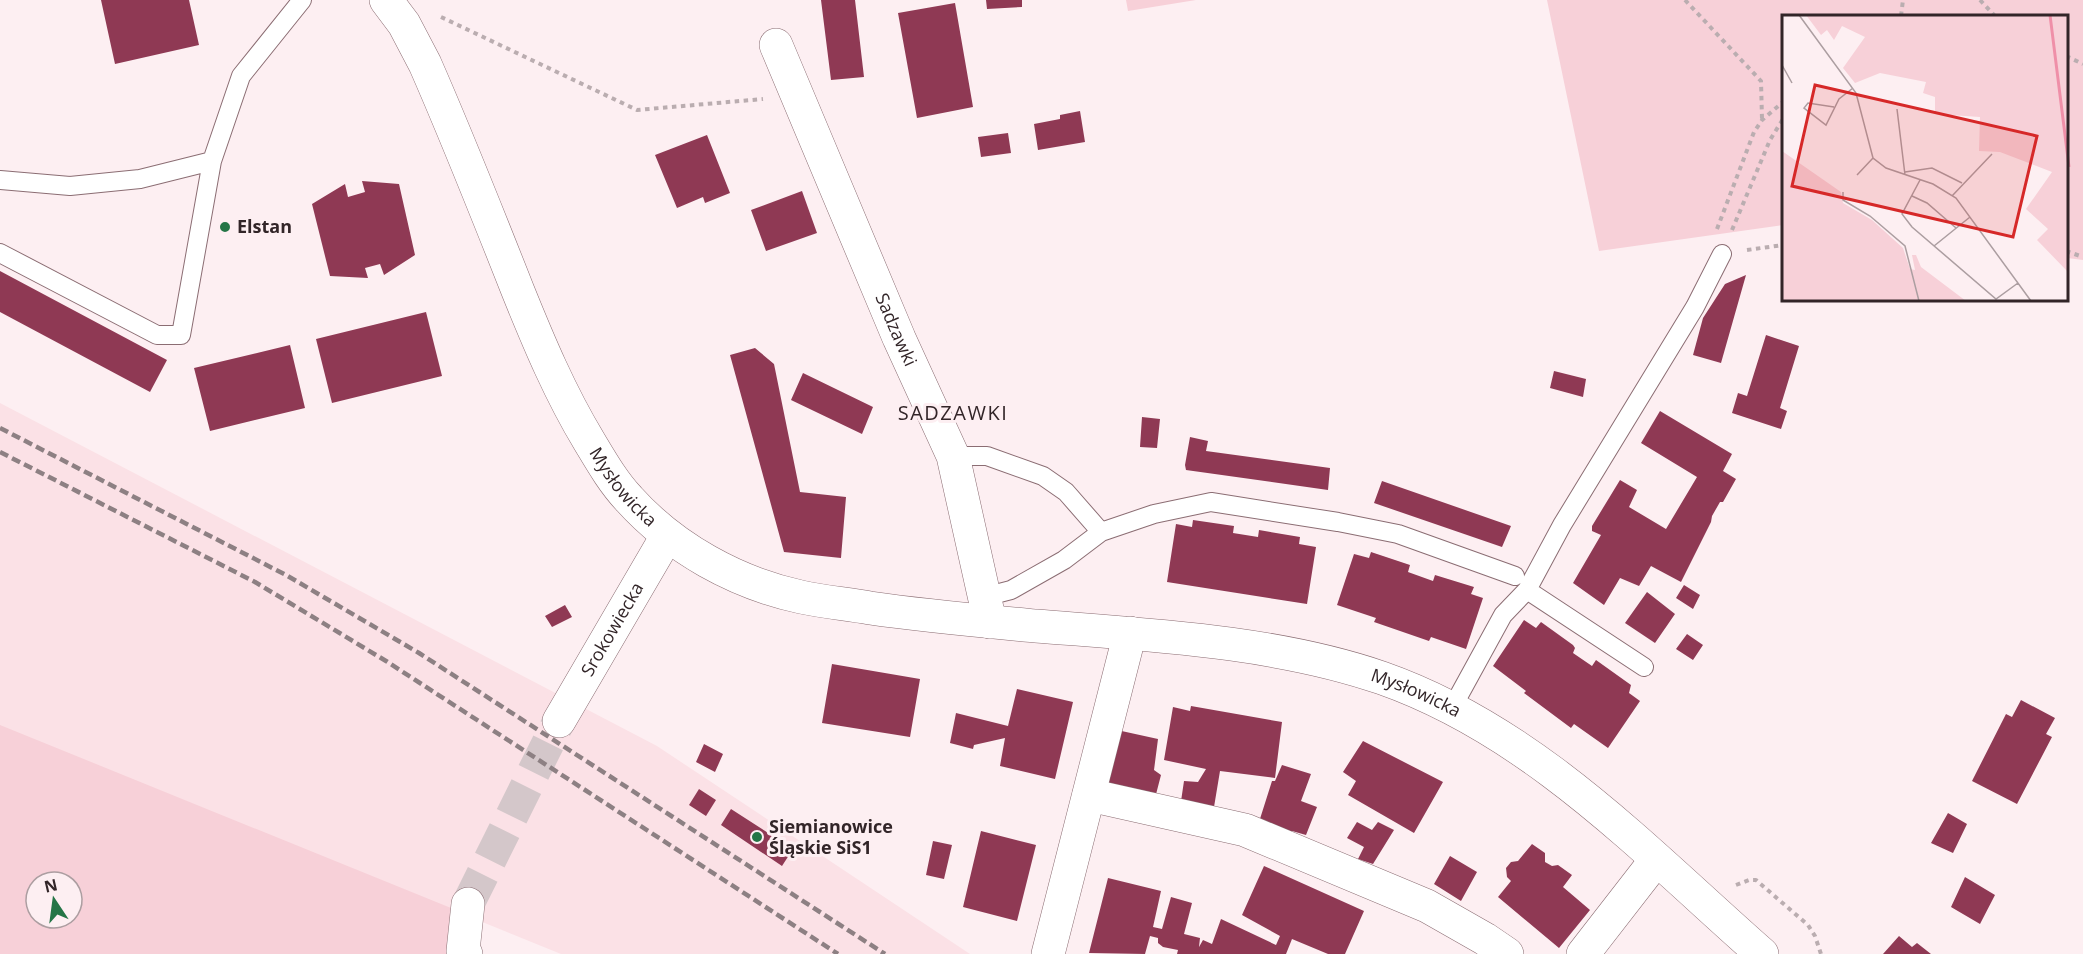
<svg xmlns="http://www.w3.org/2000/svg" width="2083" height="954" font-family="'Open Sans',sans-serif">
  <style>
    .built { fill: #fbe1e6 }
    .green { fill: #f7d0d8; fill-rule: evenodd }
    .building { fill: #8f3954 }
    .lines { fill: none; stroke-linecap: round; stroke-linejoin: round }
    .street-tunnel { stroke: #d4c7ca; stroke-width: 33; stroke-dasharray: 33 16; stroke-linecap: butt }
    .lane-casing { stroke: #8b6d73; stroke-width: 20 }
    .street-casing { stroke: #8b6d73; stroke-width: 34 }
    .secondary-casing { stroke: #8b6d73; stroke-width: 34 }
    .path { stroke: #baadb0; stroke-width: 4; stroke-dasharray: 4.5 4.5; stroke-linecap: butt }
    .lane { stroke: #fff; stroke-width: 18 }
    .street { stroke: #fff; stroke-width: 33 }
    .secondary { stroke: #fff; stroke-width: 33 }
    .rail { stroke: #8d8083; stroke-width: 4.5; stroke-dasharray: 9 4.5; stroke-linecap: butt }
    .poi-dot { fill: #247546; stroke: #fdeff2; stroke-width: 2 }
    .labels { text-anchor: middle; stroke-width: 6; stroke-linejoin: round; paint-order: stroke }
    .poi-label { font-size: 18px; font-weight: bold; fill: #322528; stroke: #fdeff2; text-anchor: start }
    .street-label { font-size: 18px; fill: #322528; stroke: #fdeff2 }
    .neighbourhood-label { font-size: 20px; letter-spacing: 1.5px; fill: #322528; stroke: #fdeff2 }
    .inset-river { fill: none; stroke: #ef8fa8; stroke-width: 3 }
    .inset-road { fill: none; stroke: #ac9ea1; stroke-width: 1.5 }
    .view { fill: #d62828; fill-opacity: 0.15; stroke: #d62828; stroke-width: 3 }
    .inset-edge { fill: none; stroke: #322528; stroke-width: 3 }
  </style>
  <rect width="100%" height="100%" fill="#fdeff2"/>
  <path class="built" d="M0 403 657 746 970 954H561L0 726Z"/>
  <path class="green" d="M1126 0H1196L1128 11Z
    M1547 0H2083V260L2067 258 2066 16H1783V225L1599 251Z
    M0 725 451 908V954H0ZM36 882H72V918H36Z"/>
  <path class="building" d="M101 0H189L199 45 115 64Z
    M821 0H855L864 77 831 80Z
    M986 0H1022V7L987 9Z
    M955 3 973 107 917 118 898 13Z
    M1080 111 1085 142 1038 150 1034 124 1060 119V115Z
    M1008 133 1011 153 981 157 978 137Z
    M707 135 730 193 705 203 703 197 677 208 655 155Z
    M362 181 399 184 415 255 384 275 380 264 365 268 368 278 330 276 312 204 345 184 348 197 365 192Z
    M802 191 817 233 766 251 751 210Z
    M0 271 167 360 150 392 0 312Z
    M1746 275 1721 363 1693 355 1703 318 1725 284Z
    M426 312 442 376 332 403 316 339Z
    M1766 335 1799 346 1780 408 1787 411 1781 429 1732 413 1738 393 1747 396Z
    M290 345 305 408 210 431 194 368Z
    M755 348 774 364 800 492 846 497 841 558 784 552 730 355Z
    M1554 371 1586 379 1583 397 1550 388Z
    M803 373 873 407 862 434 791 400Z
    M1660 411 1732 454 1723 471 1736 479 1723 502H1720L1712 516 1711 522 1681 582 1651 566 1639 586 1620 578 1604 605 1573 583 1601 535 1592 531V526L1620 480 1637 490 1629 507 1666 529 1697 477 1641 443Z
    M1142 417 1160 419 1157 448 1140 447Z
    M1190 437 1208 441 1206 451 1330 468 1328 490 1186 470 1185 465Z
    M1382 481 1511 526 1502 547 1374 503Z
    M1193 520 1234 526 1233 533 1258 537 1259 530 1300 537 1299 544 1316 547 1307 604 1167 582 1176 524 1192 527Z
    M1371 552 1410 565 1408 572 1433 581 1435 575 1474 587 1471 594 1483 598 1466 649 1431 637 1429 641 1374 622 1376 618 1337 605 1354 554 1369 558Z
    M1684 585 1700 595 1693 609 1676 598Z
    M1647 592 1675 614 1655 643 1625 623Z
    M565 605 572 617 552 627 545 616Z
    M1524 620 1536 628 1541 622 1573 645 1575 648 1573 653 1592 666 1596 660 1631 685 1629 693 1640 701 1608 748 1574 724 1571 728 1524 693 1526 691 1493 666Z
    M1687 634 1703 645 1693 660 1676 649Z
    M832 664 920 679 910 737 822 723Z
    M1017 689 1073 702 1055 779 1000 766 1005 738 974 745 973 749 950 743 956 713 1008 726Z
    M2021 700 2055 718 2046 734 2052 737 2017 804 1972 781 2006 714 2012 717Z
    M1191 706 1282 722 1275 778 1220 771 1213 813 1180 808 1184 781 1198 782 1206 769 1164 760 1173 707 1190 711Z
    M1117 730 1158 739 1154 770 1161 775 1154 802 1104 784Z
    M1363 741 1443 782 1414 833 1348 795 1356 781 1343 772Z
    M704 744 723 754 715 772 696 762Z
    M1282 765 1311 774 1301 801 1317 807 1306 835 1292 831 1290 834 1259 822 1272 781H1275Z
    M699 789 716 800 706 816 689 805Z
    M731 809 793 849 782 866 721 825Z
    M1948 813 1967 824 1953 853 1931 843Z
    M1357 822 1372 830 1378 822 1394 830 1373 864 1358 859 1364 847 1347 838Z
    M981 831 1036 845 1017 921 963 907Z
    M933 841 952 845 944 879 926 875Z
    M1532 844 1545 853V862L1552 866 1558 865 1572 875 1563 887 1590 910 1559 948 1498 897 1511 881 1507 877 1506 868 1511 862 1518 861Z
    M1450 856 1477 872 1461 901 1434 884Z
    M1264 866 1364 911 1345 954H1328L1292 939 1286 954H1177L1178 950 1163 947 1158 943V938L1150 936 1145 954 1089 953 1108 878 1161 891 1153 927 1162 929 1171 897 1192 903 1184 934 1200 938 1199 947 1203 940 1212 944 1221 919 1276 945 1280 936 1242 915Z
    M1965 877 1995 895 1980 924 1951 907Z
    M1899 936 1912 947 1917 943 1931 954H1883Z"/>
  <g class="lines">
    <path class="street-tunnel" d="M468 904 559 721"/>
    <defs>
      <path id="lane" d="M0 180 70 186 140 179 212 161
        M0 253 157 335H181L212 161 241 76 302 0
        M953 456H987L1043 476 1066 492 1101 532
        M1527 590 1644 667
        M984 597 1011 590 1064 560 1101 532 1154 514 1211 502 1338 522 1398 534 1515 576
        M1452 708 1503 615 1527 590 1562 525 1695 307 1722 254"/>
      <g id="street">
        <path id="s1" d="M776 45 899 338 953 456 990 622"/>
        <path id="s2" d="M559 721 667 536"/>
        <path d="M1089 795 1245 830 1427 906 1485 939 1507 954"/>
        <path d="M466 954 463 951 468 904"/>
        <path d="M1048 954 1130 633"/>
        <path d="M1583 954 1656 860"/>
      </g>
      <g id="secondary">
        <path id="s3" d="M386 0 404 24 425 64C458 139 488 215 518 291 539 343 560 393 589 441 601 461 613 482 629 499 673 548 736 583 801 597 824 602 848 604 870 608 925 616 981 621 1036 626 1149 635 1275 641 1382 678 1533 731 1645 851 1762 954"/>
      </g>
    </defs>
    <use href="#lane" class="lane-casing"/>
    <use href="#street" class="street-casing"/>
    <use href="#secondary" class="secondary-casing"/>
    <path class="path" d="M1685 0 1761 81 1762 119
      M1980 0 1995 16
      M1901 16 1903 0
      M441 17 637 110 763 99
      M2066 56 2083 64
      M1717 229 1754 132 1762 120 1783 102
      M1732 230 1770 140 1783 119
      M1747 250 1783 245
      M2066 251 2083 257
      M1736 885 1749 880H1756L1808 925 1815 936 1821 954"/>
    <use href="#lane" class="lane"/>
    <use href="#street" class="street"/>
    <use href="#secondary" class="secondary"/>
    <path class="rail" d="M0 428 286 575 419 653 885 954
      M0 452 255 582 386 661 838 954"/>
  </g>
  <g class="poi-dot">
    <circle cx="225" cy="227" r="6"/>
    <circle cx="757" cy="837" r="6"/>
  </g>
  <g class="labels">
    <g class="poi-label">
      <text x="237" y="233">Elstan</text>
      <text x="769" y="833">Siemianowice<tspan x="769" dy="21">Śląskie SiS1</tspan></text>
    </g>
    <g class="street-label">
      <text dy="6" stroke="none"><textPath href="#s1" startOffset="309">Sadzawki</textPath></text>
      <text dy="6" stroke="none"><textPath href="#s3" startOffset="544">Mysłowicka</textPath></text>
      <text dy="6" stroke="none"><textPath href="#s2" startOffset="106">Srokowiecka</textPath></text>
      <text dy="6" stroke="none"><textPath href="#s3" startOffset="1383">Mysłowicka</textPath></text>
    </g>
    <g class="neighbourhood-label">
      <text x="953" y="420">SADZAWKI</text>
    </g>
  </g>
  <g transform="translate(1782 15)">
    <rect width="286" height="286" fill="#fdeff2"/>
    <path d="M24 0H286V257L255 225 266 214 244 194 270 157 218 137 197 136 198 102 153 99V82L141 78 144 67 98 58 73 68 61 53 83 22 60 11 52 25 45 15 39 20ZM0 136 59 177 61 188 90 205 121 233 128 254 133 255 130 240H134L139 252 184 286H0Z" fill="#f7d0d8"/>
    <path class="inset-river" d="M268 0 287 152"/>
    <path class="inset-road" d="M17 0 74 78 91 143 104 153 151 169 174 183 249 286M0 50 10 68M52 92 26 88 22 93 44 110 57 84 71 73M115 94 123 160M123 157 150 153 180 168M75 160 91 143M138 165 120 199 130 212 214 284 236 268M61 177V185L88 201 123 231 137 286M130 181 145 188 174 213M170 181 210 139M152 231 188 202"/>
    <path class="view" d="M33 70 255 121 231 222 10 171Z"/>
    <rect width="286" height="286" class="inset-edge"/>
  </g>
  <g transform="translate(54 900) rotate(347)"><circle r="28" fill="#fdeff2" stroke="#ac9ea1" stroke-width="1.5"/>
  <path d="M0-4.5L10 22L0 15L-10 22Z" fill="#247546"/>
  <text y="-9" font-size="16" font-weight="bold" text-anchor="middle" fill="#322528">N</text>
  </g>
</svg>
